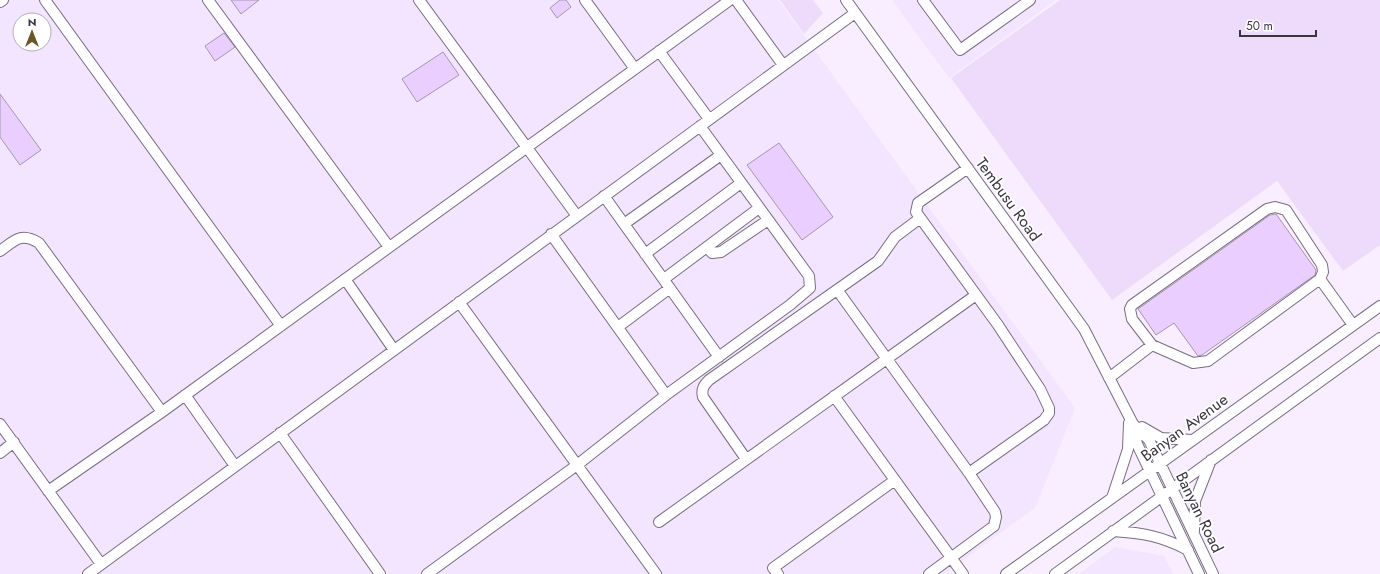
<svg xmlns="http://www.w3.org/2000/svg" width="1380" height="574" font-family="Jost,sans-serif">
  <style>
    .built { fill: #f3e4ff; fill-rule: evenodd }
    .green { fill: #eedbfc }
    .building { fill: #eaceff; stroke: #a398ab }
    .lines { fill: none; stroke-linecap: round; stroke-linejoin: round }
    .minor-casing { stroke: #786e80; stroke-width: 12 }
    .minor { stroke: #fff; stroke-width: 10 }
    .labels { text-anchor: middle; stroke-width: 3.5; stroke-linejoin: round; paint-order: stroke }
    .street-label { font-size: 16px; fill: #3a363e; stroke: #fff }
  </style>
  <rect width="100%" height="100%" fill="#f8eeff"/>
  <path class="built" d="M0 0H778L1075 408 1035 508 944 574H0ZM20 20H44V44H20Z
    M892 0H1056L949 78Z
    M1115 547 1164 556 1173 574H1079Z"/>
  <path class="green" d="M780 0H813L823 13 804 34Z
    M1060 0H1380V245L1343 271 1277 181 1112 300 951 78Z"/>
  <path class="building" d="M231 0H259L241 14Z
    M560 0H566L571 7 557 18 550 8Z
    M224 33 235 47 215 61 205 46Z
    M443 52 459 75 417 102 402 79Z
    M0 94 41 150 20 165 0 137Z
    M779 143 833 217 802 240 747 165Z
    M1276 214 1316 270 1315 275 1202 355 1198 356 1174 323 1156 335 1138 309 1270 215Z"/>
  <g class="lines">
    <defs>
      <path id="minor" d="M45 0 281 326
        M208 0 389 247
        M419 0 577 216
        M585 0 635 69
        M736 0 783 65
        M846 0 1084 329 1133 424 1149 440 1213 574
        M923 0 960 50 1030 0
        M0 2 3 0
        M659 51 709 119
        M968 168 918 203 916 212 998 325 1040 389 1049 408V413L1044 420 969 473
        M604 196 719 357
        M1275 207 1286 210 1322 265 1323 272 1320 279 1208 361 1193 363 1152 345 1132 319 1130 309 1132 305 1267 209Z
        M624 224 721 155
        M551 234 666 395
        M707 247 712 253 721 252 768 220
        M0 251C15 240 21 232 39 243L162 412
        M645 254 741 183
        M345 279 394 350
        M664 279 759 208
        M1320 279 1353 325
        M838 291 969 473 995 512 996 517 994 526 929 574
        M459 302 656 574
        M618 327 670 288
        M1109 378 1152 345
        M185 395 235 466
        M834 396 963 574
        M0 424 101 564
        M1133 424 1137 444 1199 574
        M1142 427 1161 438 1192 440
        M280 433 380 574
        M0 453 14 442
        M746 459 703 397C701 389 704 385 709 380L878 261 895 237 919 219
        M48 491 162 412 730 0
        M1112 498 1128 449 1129 423
        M659 522 976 295
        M1113 531C1143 533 1161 536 1188 550
        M1194 531 1195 501 1211 460
        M88 574 855 13
        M427 574 577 465 666 395 790 305 810 288 809 276 700 126
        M778 574 773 568 895 480
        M1006 574 1380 306
        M1055 574 1380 338"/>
    </defs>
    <use href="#minor" class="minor-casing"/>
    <use href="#minor" class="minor"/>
  </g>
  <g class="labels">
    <g class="street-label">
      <text transform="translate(1009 199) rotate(54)" y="6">Tembusu Road</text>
      <text transform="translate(1184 427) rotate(-36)" y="6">Banyan Avenue</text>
      <text transform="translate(1200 512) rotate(64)" y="6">Banyan Road</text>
    </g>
  </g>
  <g transform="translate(32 32)"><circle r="19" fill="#ffffff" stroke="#b0afb2"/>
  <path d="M0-3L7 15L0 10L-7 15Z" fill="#6c5626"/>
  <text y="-6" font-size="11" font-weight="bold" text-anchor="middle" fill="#3a363e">N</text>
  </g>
  <path d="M1240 30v6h76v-6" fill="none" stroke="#3a363e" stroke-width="2"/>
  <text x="1246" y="30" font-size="12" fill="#3a363e" stroke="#ffffff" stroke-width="3" paint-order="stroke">50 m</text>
</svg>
